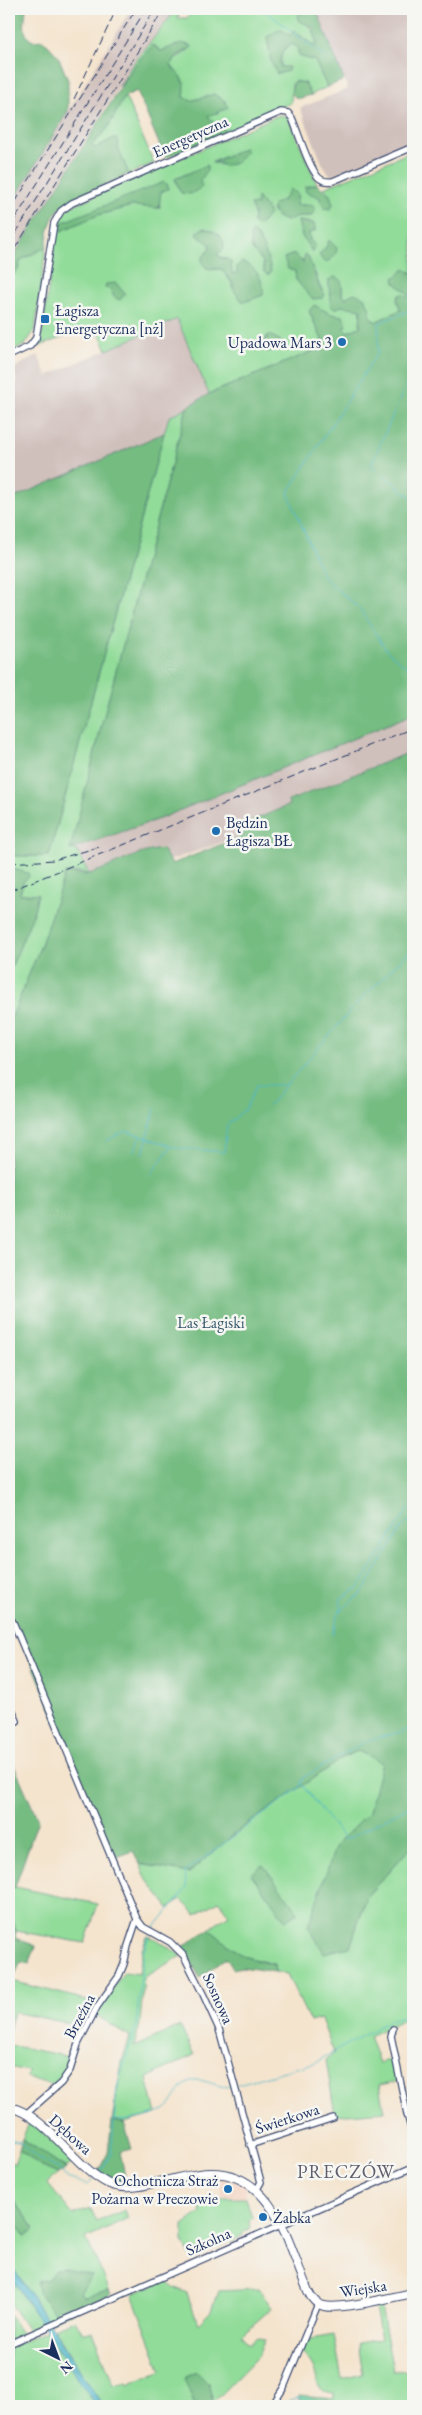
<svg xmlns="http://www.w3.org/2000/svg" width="422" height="2415" font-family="'EB Garamond',serif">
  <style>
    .built { fill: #f4d3c0 }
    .industrial { fill: #d0c0bc }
    .green { fill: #91dc99; stroke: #56867c; fill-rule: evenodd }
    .forest { fill: #74bc81; stroke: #487670 }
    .water { fill: #4db7cb; stroke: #347394 }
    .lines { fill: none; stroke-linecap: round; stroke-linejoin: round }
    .stream { stroke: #4db7cb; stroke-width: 1 }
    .street-casing { stroke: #3c4a6f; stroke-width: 8 }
    .secondary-casing { stroke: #3c4a6f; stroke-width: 10 }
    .street { stroke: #fff; stroke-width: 5.5 }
    .secondary { stroke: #fff; stroke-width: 8 }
    .rail { stroke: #1b2f5e; stroke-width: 1; stroke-dasharray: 8 4; stroke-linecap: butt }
    .poi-dot { fill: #1f6fb2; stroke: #f6f6f2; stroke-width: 2 }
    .labels { text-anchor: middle; stroke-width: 5; stroke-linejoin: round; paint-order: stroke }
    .street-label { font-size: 16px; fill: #1b2f5e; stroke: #f6f6f2 }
    .poi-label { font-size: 16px; fill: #1b2f5e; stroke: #f6f6f2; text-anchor: start }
    .park-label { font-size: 16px; fill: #385a6d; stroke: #f6f6f2 }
    .quarter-label { font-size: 19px; letter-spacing: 1px; fill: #615f6e; stroke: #f6f6f2 }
  </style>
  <rect width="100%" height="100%" fill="#f6f6f2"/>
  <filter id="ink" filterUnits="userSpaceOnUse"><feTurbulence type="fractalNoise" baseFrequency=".02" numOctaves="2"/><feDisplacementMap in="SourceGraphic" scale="10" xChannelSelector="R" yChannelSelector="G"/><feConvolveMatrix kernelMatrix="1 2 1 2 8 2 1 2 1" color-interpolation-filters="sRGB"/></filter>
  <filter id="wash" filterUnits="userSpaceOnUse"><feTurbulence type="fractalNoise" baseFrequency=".0096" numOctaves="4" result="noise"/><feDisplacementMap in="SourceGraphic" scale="20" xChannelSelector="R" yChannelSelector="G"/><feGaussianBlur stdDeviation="1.12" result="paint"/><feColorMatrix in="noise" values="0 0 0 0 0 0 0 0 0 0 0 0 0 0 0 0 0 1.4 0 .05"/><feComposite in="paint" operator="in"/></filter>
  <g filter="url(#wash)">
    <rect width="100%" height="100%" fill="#f4e4ce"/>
    <path class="built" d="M219 2176 245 2184 246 2198H222Z"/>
    <path class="industrial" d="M131 9H177L132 65 9 264V208Z
      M316 9H413V142L331 176 322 163 300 108 348 89Z
      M177 319 209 394 169 417 164 433 9 500V384L17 381 12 369 38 355 47 376Z
      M413 714V751L288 800 289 805 242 824 243 835 169 861 162 849 150 850 89 874 76 849 159 819Z"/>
    <path class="green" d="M177 9H182L177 18H187L195 9H303L298 15C307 24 320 34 315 47L295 31 290 35 267 37 271 62 280 74 283 72C279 60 280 51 291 44L297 47 299 56 315 61 327 87 311 95 305 83 294 81 292 84 291 103 225 132 223 127 213 122 208 116 213 113H219L214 95 189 101 184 97C187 77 180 79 171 65 175 55 187 55 191 46L184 45 161 51 154 45 119 87 132 65Z
      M125 96 154 163 129 174 114 138 95 148H93L92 145 107 129Z
      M279 115 287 117 290 122 317 184 305 187 319 197 324 207 333 205 330 195 324 188 413 151V206L410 212 413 216V274L410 271 395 283 411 295 397 300 401 310 375 322 370 316V309L342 295V284L330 292C341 313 347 301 361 309L360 327 347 332 344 328 309 311 325 346 209 394 177 319 107 350 100 335 83 333 81 330 40 346 58 222 62 214 70 207ZM245 148 246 151 222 165 212 162ZM207 165C207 179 191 185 180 191L175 179ZM298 194 296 205H313L311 216H298L287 221 276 216 272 210 277 202ZM261 203 268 210 253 223 254 213 250 205ZM108 205 161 206 159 208 132 206 98 215 61 230 59 224ZM298 221 313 223 315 231 309 233 312 251 302 236ZM219 234 224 244 217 255 231 262 230 270 232 274 237 273 263 295 247 301C234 291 232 281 221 269L209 270 203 258ZM259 237C263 251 268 256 271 271L264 272C263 260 260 249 259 237ZM294 254C300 262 311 264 313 269 318 277 317 285 324 292L296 280 295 271 288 269 284 258Z
      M46 247 35 330 25 345 9 352V279L18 270 21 260Z
      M187 407 105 712 71 850 76 849 89 874 78 872 65 874 41 945 9 1024V973L32 917 38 894H20L23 882 17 870 9 868V862L12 856H49L164 433 169 417Z
      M358 1751 383 1763 369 1812 336 1845 350 1947 367 1896 410 1848 413 1853V2015L369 2036 379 2063 394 2058 399 2081 379 2085 384 2111 335 2115 326 2060 334 2053 321 2019 310 2022 287 1974 275 1972 274 1964 242 1956 209 1929 229 1915 219 1901 196 1914 180 1899 169 1908 147 1880 140 1864 189 1873C228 1839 268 1806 311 1778 327 1768 341 1757 358 1751Z
      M15 1887 98 1904 85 1943 16 1931 9 1909V1890Z
      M147 1936 158 1940 181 1956 144 1977 140 2024 134 2047 180 2026 194 2055 147 2078 156 2114 124 2123 112 2121 122 2062 130 2037 96 2015 124 1972 139 1974 142 1950Z
      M9 1981H12L98 2003 83 2026 13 2012 9 2032Z
      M9 2045 71 2057 67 2072 55 2085 27 2078 28 2071 9 2067Z
      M30 2121 74 2162 66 2168 22 2139Z
      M19 2150 40 2166 58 2174 47 2183 73 2215 91 2209 97 2222 125 2210 128 2218 86 2238 109 2289 85 2298 79 2293 92 2275 55 2270 38 2292 59 2318 49 2323 9 2262V2215L25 2236 35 2229 9 2193V2161L14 2164Z
      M222 2198H246L252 2217 249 2222 250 2229 244 2231 242 2236 191 2258 183 2241V2225L201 2212 200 2208Z
      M9 2274 42 2325 29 2332 9 2302Z
      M166 2280 173 2287 187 2293 198 2324 212 2310 219 2291 259 2289 272 2308 241 2335 249 2344 257 2337 265 2340 257 2357 213 2402 208 2383 185 2378 195 2406H103L53 2328 75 2320 82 2332 92 2331 114 2385 127 2382 128 2385 161 2370 132 2294Z
      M380 2301 393 2371 413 2370V2403L393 2406H301L299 2396 334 2399V2394C314 2393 320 2381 313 2368 310 2362 305 2356 301 2351L305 2340 334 2335 342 2379 363 2374 358 2343 381 2339 374 2303Z
      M9 2315 22 2335 9 2341Z
      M46 2331 96 2406H9V2348Z"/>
    <path class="forest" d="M9 9H26C25 21 21 35 33 41L43 40 58 56 68 80V111L9 208Z
      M303 9H316L344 80 327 87 315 61 299 56 297 47 291 44C283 49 278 57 281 67H289L288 71 277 74 271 62 267 37 280 29 290 35 294 31 315 47 317 42 312 27 298 20V15Z
      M182 43 192 46 191 48 177 56 171 65C180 79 187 77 184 97L191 101 214 94 225 101 228 108 208 116 213 122 223 127 225 132 165 158 137 91 125 96 107 129 92 145 95 148 112 139H117L119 143 118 148 129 174C113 182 65 199 56 213 49 222 48 235 46 247L21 260 18 270 9 279V264L15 254 136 63 153 45 161 51Z
      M294 81 305 83 311 95 297 99 291 93Z
      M245 148 246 151 236 163 224 166 219 163H212Z
      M207 165V171L200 181 202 187 191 194 181 193 175 179Z
      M164 182 168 185V189L161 192 159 208 132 206 98 215 61 231 58 224Z
      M317 184 330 195 333 205 330 209 324 208 319 197 306 192 305 187Z
      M290 189 298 194 296 205H313L315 209 314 214 311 216H298L287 221C279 219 272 214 273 205L284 199Z
      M257 197 268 210 269 214 263 222 257 226 253 223 254 213 250 205 257 204Z
      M298 221 314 224 316 230 309 233 310 240 316 246 312 252 302 236Z
      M203 228C215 230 225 236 224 249L217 255 221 258 228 259 231 262 232 274 237 273V266L241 262C255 265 265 281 263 295L247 301H242L234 291 232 282 221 269C211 268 203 272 202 258L210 249V244L198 236 197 232Z
      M253 232C263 241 268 258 271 271L268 275 264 272 263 262 251 248 250 235Z
      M329 240 337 248C336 256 332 261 324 262L319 255 326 247Z
      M294 254 303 263 305 254 308 256 319 286 325 295 323 298 312 299 296 280 295 271 288 269 284 258Z
      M405 269 413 274V714L159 819 70 850 105 712 187 407 209 394 325 346 309 311 314 305 331 314 343 316 347 325 344 328 347 332 360 327 361 309 342 306 334 309 330 304C333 295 327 289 329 280L334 277 340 279 342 284V295L345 298 354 293 365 298 370 309V316L375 322 401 310 397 300 399 295 403 294 407 297 410 295 395 283 394 278Z
      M116 283 125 294 120 300 114 297 110 289 105 288 106 284Z
      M270 335 281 341 278 349 267 352 264 345 267 336Z
      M164 433 49 856H12L9 862V500Z
      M413 751V1853L410 1848 367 1896 350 1947 324 1953 308 1926 336 1845 369 1812 382 1763 358 1751 345 1756 239 1830 189 1873 140 1864 133 1851 114 1858 17 1627 9 1623V1024L41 945 65 873C73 872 84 876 92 873 115 866 137 851 162 849L172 864 243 836 242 825 289 805 288 801Z
      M9 868 28 873 29 877 23 882 20 894H38L32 917 9 973Z
      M9 1754 38 1820 15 1887 9 1890Z
      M263 1865 298 1912 286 1921 251 1874Z
      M9 1909 16 1931 15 1938 36 1946 29 1964 21 1962 12 1981H9Z
      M209 1929 242 1956 274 1965 275 1972 242 1967 233 1969 227 1959H224L200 1978 183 1947Z
      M112 2121 124 2123 132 2149 120 2152 127 2185 106 2180 97 2173 108 2153Z
      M22 2139 66 2168 58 2174 40 2166 19 2150Z
      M9 2193 35 2229 25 2236 9 2215Z
      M65 2269 92 2275 80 2293 85 2297 109 2289 111 2295 59 2318 38 2292 37 2282 48 2279 55 2270Z
      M197 2372 208 2383 213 2402 221 2406H195L184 2378Z"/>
    <path class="water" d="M9 2262 103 2406H96L9 2274Z"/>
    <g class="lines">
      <path class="stream" d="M263 9 325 57
        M413 309 379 323 378 352 288 493 324 578 359 608 387 651 413 672
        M413 369 371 465 413 499
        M269 1105 351 1010 413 947
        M106 1141 126 1131 178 1148 224 1152 227 1125 245 1109 257 1085H286
        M134 1151 140 1136
        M143 1154 155 1109
        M150 1176 171 1146
        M340 1611 363 1592 400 1530 413 1516
        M332 1635 341 1605 340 1599 358 1588 363 1581 411 1505
        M302 1785 345 1840 413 1804
        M153 1929 187 1888 185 1872 299 1788 304 1777 364 1742 406 1730 413 1726
        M238 2084 314 2063 389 2021 410 2015 413 2008
        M114 2120C124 2123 154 2116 164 2110 177 2102 176 2086 194 2081 208 2078 218 2090 232 2086
        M9 2143 13 2141 20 2142 39 2159 61 2170 67 2178 87 2185 94 2179
        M98 2174 111 2154 117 2087 136 2026 144 1950 149 1936
        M283 2406 296 2398 331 2402 413 2405"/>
    </g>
  </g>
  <g filter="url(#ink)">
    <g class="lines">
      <defs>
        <path id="street" d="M9 356 30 346 36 338 54 223 61 211 72 203 281 112 288 113 292 118C299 134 307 164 318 177 322 181 327 182 333 181L413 147
          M9 1624 13 1622 137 1919 143 1927 170 1942 184 1956 203 1994 219 2029 261 2182 257 2189
          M9 1702 17 1721
          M393 2029 391 2036 407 2114 413 2136
          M27 2113 61 2083 70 2070 78 2044 97 2007 119 1976 124 1964 128 1946 137 1919
          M250 2145 333 2118
          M9 2344 413 2167
          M272 2406 284 2387 318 2304"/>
        <path id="secondary" d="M9 2107C45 2114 74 2166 107 2183 124 2191 142 2186 159 2182 176 2179 194 2173 211 2173 274 2173 288 2244 308 2291 311 2298 315 2304 324 2306 342 2310 393 2297 413 2293"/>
      </defs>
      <use href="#street" class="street-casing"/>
      <use href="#secondary" class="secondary-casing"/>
      <use href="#street" class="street"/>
      <use href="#secondary" class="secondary"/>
      <path class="rail" d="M74 99 116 10
        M9 212 136 9
        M9 229 146 9
        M9 244 155 9
        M9 258 164 9
        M9 863 54 860 99 847
        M9 891 413 728"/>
    </g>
  </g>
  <g class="poi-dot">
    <rect x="40" y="314" width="10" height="10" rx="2.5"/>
    <circle cx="342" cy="342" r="5"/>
    <circle cx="216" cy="831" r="5"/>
    <circle cx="228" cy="2189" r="5"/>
    <circle cx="263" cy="2217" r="5"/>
  </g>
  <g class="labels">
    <g class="street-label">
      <text transform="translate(190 136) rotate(-24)" y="6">Energetyczna</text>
      <text transform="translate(219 1998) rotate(66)" y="6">Sosnowa</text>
      <text transform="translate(79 2016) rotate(-62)" y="6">Brzeźna</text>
      <text transform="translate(287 2118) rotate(-18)" y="6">Świerkowa</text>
      <text transform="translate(71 2134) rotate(42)" y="6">Dębowa</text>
      <text transform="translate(208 2241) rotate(-24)" y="6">Szkolna</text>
      <text transform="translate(363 2288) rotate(-9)" y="6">Wiejska</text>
    </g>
    <g class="poi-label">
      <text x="55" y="316">Łagisza<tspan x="55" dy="18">Energetyczna [nż]</tspan></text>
      <text x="332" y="348" text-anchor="end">Upadowa Mars 3</text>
      <text x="226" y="828">Będzin<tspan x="226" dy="18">Łagisza BŁ</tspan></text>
      <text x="218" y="2186" text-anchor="end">Ochotnicza Straż<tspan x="218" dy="18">Pożarna w Preczowie</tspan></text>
      <text x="273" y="2223">Żabka</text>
    </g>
    <g class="park-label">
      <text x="211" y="1328">Las Łagiski</text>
    </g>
    <g class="quarter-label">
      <text x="346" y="2178">PRECZÓW</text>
    </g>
  </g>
  <rect width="422" height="2415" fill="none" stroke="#f6f6f2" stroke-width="30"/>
  <g transform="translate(58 2358) rotate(138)" stroke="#f6f6f2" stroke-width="4" paint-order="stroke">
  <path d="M0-4L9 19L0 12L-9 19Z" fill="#1b2f5e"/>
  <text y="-8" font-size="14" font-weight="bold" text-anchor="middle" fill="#1b2f5e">N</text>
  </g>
</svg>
